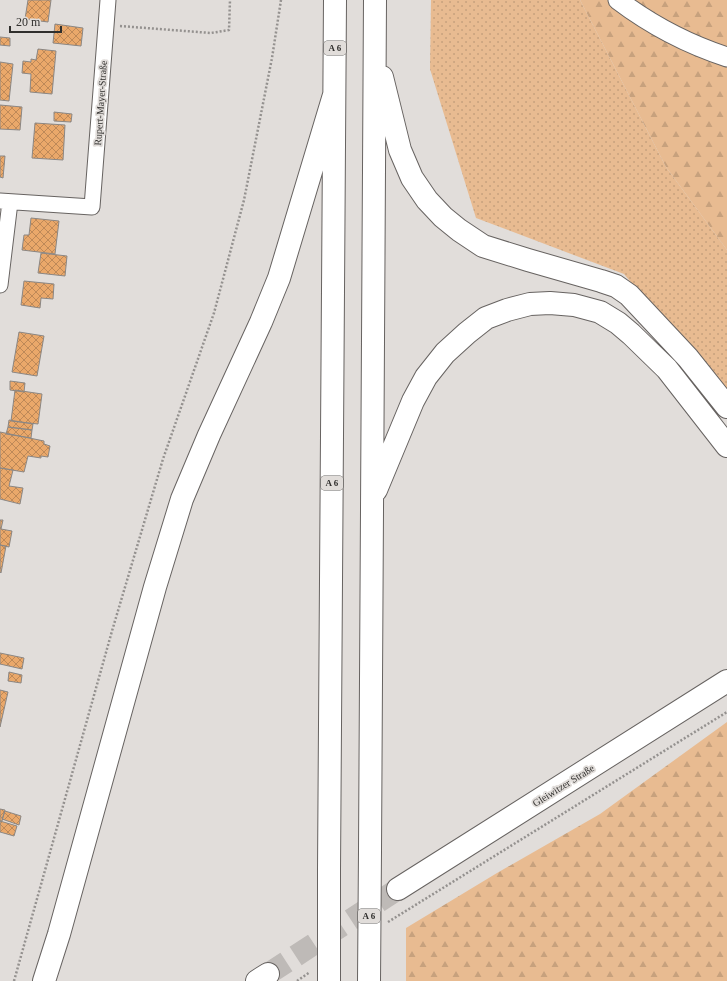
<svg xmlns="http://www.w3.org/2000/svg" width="727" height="981" font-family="'Times New Roman',serif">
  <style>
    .grass { fill: url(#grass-dots) }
    .forest { fill: url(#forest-firs) }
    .building { fill: url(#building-cross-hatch); stroke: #8b8784 }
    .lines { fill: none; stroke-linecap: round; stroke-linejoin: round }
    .secondary-tunnel { stroke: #bebab7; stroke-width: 22; stroke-dasharray: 22 11; stroke-linecap: butt }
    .minor-casing { stroke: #676361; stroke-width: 17 }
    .tertiary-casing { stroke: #676361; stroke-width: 21 }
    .secondary-casing { stroke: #676361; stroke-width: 24 }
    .motorway-casing { stroke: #676361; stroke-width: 24 }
    .path { stroke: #94918f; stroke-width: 2.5; stroke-dasharray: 2 2; stroke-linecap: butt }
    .minor { stroke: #fff; stroke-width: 15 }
    .tertiary { stroke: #fff; stroke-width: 19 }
    .secondary { stroke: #fff; stroke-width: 22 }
    .motorway { stroke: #fff; stroke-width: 22 }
    .motorway-bridge-casing { stroke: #676361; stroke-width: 24; stroke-linecap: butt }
    .motorway-bridge { stroke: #fff; stroke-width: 22 }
    .labels { text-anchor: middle; stroke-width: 3.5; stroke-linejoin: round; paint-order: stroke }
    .shield { fill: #e1ddda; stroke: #656361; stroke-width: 1 }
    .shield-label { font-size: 9px; font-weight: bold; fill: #302f2d }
    .street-label { font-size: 10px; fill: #302f2d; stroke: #e1ddda }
  </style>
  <defs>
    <pattern id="grass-dots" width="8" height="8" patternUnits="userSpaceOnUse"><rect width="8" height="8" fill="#e8bb91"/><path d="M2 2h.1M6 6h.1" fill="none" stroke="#c7a17d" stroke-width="1.8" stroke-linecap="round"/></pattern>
    <pattern id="forest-firs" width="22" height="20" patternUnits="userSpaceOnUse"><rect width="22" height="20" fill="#e8bb91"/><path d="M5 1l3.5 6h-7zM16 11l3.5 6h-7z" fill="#c7a17d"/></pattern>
    <pattern id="building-cross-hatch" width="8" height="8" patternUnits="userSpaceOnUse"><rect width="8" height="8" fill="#eaa86a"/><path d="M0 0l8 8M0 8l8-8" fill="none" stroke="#be8958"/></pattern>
  </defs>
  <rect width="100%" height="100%" fill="#e1ddda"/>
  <path class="grass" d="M431 0H580L666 167 727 250V397L624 274 476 218 430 69Z"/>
  <path class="forest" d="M580 0H727V250L666 167Z
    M727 722V981H406V928L497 873 600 814Z"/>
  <path class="building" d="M28 0H51L48 22 25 19Z
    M55 24 83 28 81 46 53 43Z
    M0 37 10 38V46L0 45Z
    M38 49 56 51 52 94 30 92 31 74 22 73 23 61 31 62V59L36 60Z
    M0 62 13 64 9 101 0 100Z
    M0 105 22 107 20 130 0 129Z
    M54 112 72 114 71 122 54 121Z
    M35 123 65 125 63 160 32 158Z
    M0 156H5L3 178 0 177Z
    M31 218 59 221 55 254 22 250 24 235H29Z
    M41 253 67 256 65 276 38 273Z
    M24 281 54 284 53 299 41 298 40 308 21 305Z
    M19 332 44 336 37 376 12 372Z
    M10 381 25 383 24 392 10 390Z
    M15 390 42 394 38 424 11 421Z
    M9 420 33 424 32 430 8 427Z
    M8 427 32 430 31 438 6 434Z
    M0 432 44 441V444L50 446 48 457 41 456V458L28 456 24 472 0 468Z
    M0 468 13 470 9 486 23 488 20 504 0 499Z
    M0 520H3L1 529 12 531 9 547 0 545Z
    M0 545 6 546 1 573 0 572Z
    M0 653 24 658 22 669 0 664Z
    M9 672 22 675 21 683 8 681Z
    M0 690 8 692 0 727Z
    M0 809 5 810 2 821H0Z
    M5 811 21 816 19 825 2 819Z
    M0 821 17 826 14 836 0 832Z"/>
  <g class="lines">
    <path class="secondary-tunnel" d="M268 974 398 889"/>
    <defs>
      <path id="minor" d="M0 201 92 207 108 0
        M0 285 10 202"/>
      <path id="tertiary" d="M618 0C651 25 687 44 727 57"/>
      <path id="secondary" d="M398 889 727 681
        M257 981 268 974"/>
      <path id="motorway" d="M382 77 400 150 412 178 427 200 443 217 459 230 483 246 528 260 601 281 616 286 629 295 688 358 727 407
        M376 490 413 401 426 377 445 353 467 333 486 318 507 310 530 304 550 303 574 305 600 312 618 323 631 334 667 369 727 446
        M370 851 375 0
        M329 870 335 0
        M44 981 59 934 155 587 182 499 209 435 261 322 279 278 334 95"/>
    </defs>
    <use href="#minor" class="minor-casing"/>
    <use href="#tertiary" class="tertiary-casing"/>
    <use href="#secondary" class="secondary-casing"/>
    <use href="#motorway" class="motorway-casing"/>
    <path class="path" d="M120 26 211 33 229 30 230 0
      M388 922 727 712
      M14 981 112 631 163 459 214 313 244 200 272 58 281 0
      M297 981 310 972"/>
    <use href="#minor" class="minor"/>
    <use href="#tertiary" class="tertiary"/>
    <use href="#secondary" class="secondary"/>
    <use href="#motorway" class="motorway"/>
    <defs>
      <path id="motorway-bridge" d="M329 981V870
        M369 981 370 851"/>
    </defs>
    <use href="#motorway-bridge" class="motorway-bridge-casing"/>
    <use href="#motorway-bridge" class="motorway-bridge"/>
  </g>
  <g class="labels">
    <g class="shield">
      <rect x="324" y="41" width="22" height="14" rx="3"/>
      <rect x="321" y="476" width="22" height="14" rx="3"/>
      <rect x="358" y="909" width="22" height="14" rx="3"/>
    </g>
    <g class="shield-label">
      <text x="335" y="51">A 6</text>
      <text x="332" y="486">A 6</text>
      <text x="369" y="919">A 6</text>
    </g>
    <g class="street-label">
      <text transform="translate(100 103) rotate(-86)" y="4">Rupert-Mayer-Straße</text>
      <text transform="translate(563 785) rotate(-32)" y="4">Gleiwitzer Straße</text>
    </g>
  </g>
  <path d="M10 26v6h51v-6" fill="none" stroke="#302f2d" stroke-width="2"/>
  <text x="16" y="26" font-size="12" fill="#302f2d" stroke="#e1ddda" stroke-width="3" paint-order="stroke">20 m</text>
</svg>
